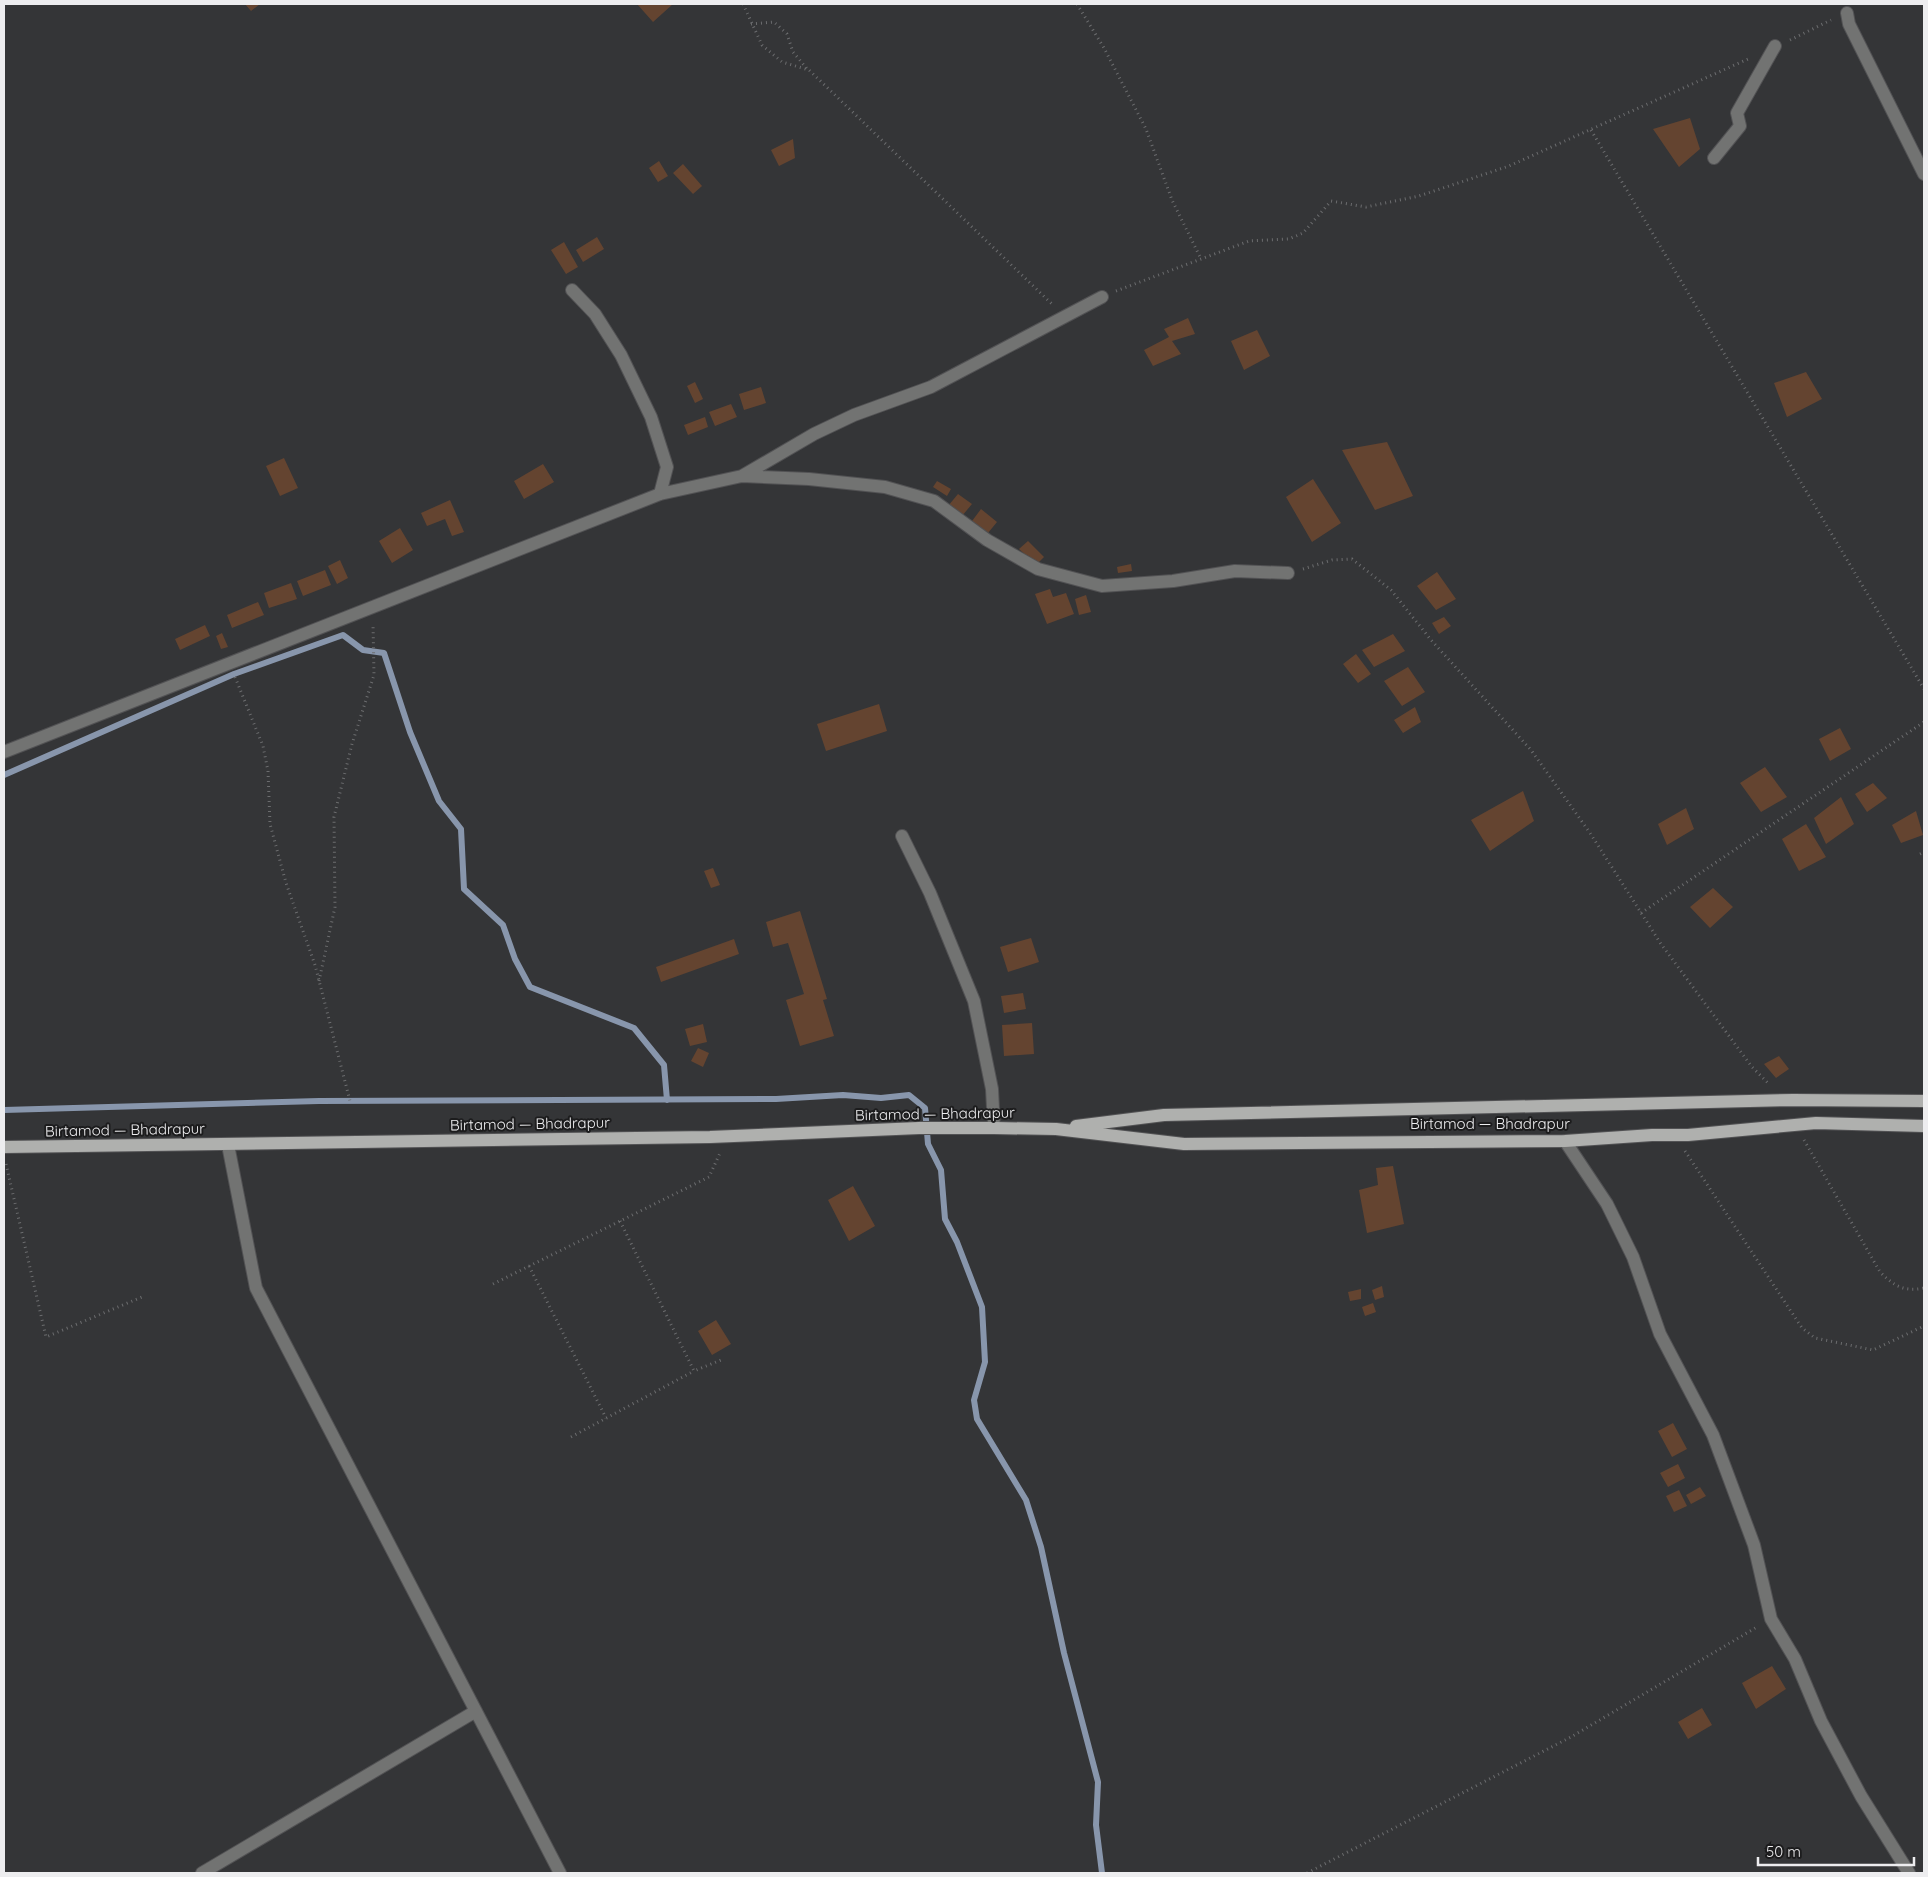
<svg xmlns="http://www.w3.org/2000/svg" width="1928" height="1877" font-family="Quicksand,sans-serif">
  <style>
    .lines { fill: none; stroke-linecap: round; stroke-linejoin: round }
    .stream { stroke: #8896ac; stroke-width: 6 }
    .building { fill: #644430 }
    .minor-casing { stroke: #525254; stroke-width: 14 }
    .major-casing { stroke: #525254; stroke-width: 14 }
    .path { stroke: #6c6d6f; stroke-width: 3; stroke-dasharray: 1 4; stroke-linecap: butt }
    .minor { stroke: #727372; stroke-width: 12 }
    .major { stroke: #afb0ae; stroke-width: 12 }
    .labels { text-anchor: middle; stroke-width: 4; stroke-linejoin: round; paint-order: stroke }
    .street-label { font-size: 15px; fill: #ededef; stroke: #1c1c1d }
  </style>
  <rect width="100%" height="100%" fill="#343537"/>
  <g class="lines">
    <path class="stream" d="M4 775 234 674 343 635 363 650 384 653 410 732 439 801 461 829 464 889 503 925 515 959 530 987 634 1028 664 1065 667 1100
      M4 1110 319 1101 776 1099 843 1095 881 1098 909 1095 925 1108 928 1144 941 1170 945 1219 957 1242 982 1307 985 1362 974 1400 977 1419 1026 1500 1041 1547 1064 1653 1098 1782 1096 1825 1102 1873"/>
  </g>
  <path class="building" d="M245 4H260L251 11Z
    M637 4H673L653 22Z
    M1690 118 1700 149 1679 167 1653 129Z
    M793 139 795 158 779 166 771 150Z
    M659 161 668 176 658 182 649 168Z
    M683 164 702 186 693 194 673 173Z
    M597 237 604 249 583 262 576 250Z
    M564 242 578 267 566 274 551 250Z
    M1188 318 1195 334 1172 341 1181 354 1153 366 1144 350 1169 337 1164 329Z
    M1257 330 1270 356 1244 370 1231 341Z
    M1806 372 1822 399 1787 417 1774 383Z
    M695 382 703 399 695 403 687 386Z
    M761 387 766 403 744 410 739 394Z
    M731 404 737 417 715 426 709 412Z
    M705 417 708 427 688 435 684 425Z
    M1387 442 1413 496 1375 510 1342 450Z
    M284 458 298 488 280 496 266 466Z
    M543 464 554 482 524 499 514 481Z
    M1313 479 1341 523 1312 542 1286 497Z
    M937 481 951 489 947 496 933 487Z
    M958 494 972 504 962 516 948 506Z
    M450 500 464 532 452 536 445 519 427 526 421 513Z
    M981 509 997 522 988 533 972 521Z
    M400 528 413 550 392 563 379 541Z
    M1028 541 1044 557 1036 565 1019 549Z
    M340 560 348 578 337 584 328 566Z
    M1131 564 1132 571 1118 573 1117 567Z
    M325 570 331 585 303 596 297 581Z
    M1437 572 1456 599 1436 610 1417 586Z
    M291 583 297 599 269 608 264 593Z
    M1050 589 1053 597 1066 593 1074 614 1047 624 1035 594Z
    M1086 595 1091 612 1079 615 1075 599Z
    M258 602 264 615 232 628 227 615Z
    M1444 617 1451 626 1439 634 1432 623Z
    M205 625 210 636 180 650 175 639Z
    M222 633 228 647 221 649 216 636Z
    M1393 634 1405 651 1374 667 1362 650Z
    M1356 654 1371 674 1358 683 1343 664Z
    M1408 667 1425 692 1402 706 1384 681Z
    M879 704 887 731 826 751 817 724Z
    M1415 707 1421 722 1403 733 1394 720Z
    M1840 728 1851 749 1830 761 1819 739Z
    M1765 767 1787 797 1761 812 1740 783Z
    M1873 783 1887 798 1867 812 1855 794Z
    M1523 791 1534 821 1490 851 1471 820Z
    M1841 797 1854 824 1826 844 1814 818Z
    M1686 808 1694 829 1667 845 1658 824Z
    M1916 811 1923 835 1901 843 1892 825Z
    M1806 824 1826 857 1799 871 1782 839Z
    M713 868 720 885 711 888 704 871Z
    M1713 888 1733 907 1710 928 1690 907Z
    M800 911 827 999 823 1000 834 1036 800 1046 786 1000 804 994 788 943 773 947 766 922Z
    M1031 938 1039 962 1008 972 1000 947Z
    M734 939 739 954 661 982 656 967Z
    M1023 993 1026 1009 1004 1013 1001 996Z
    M1032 1023 1034 1054 1004 1056 1002 1025Z
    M703 1024 707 1042 690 1046 685 1029Z
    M698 1048 709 1053 703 1067 691 1061Z
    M1779 1056 1789 1069 1776 1078 1764 1064Z
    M1393 1166 1404 1224 1367 1233 1359 1190 1378 1185 1376 1168Z
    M853 1186 875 1226 849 1241 828 1200Z
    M1382 1286 1384 1297 1375 1300 1372 1290Z
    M1361 1289V1299L1350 1301 1348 1292Z
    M1373 1303 1376 1312 1365 1316 1362 1307Z
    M716 1320 731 1344 712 1355 698 1331Z
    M1673 1423 1687 1449 1672 1457 1658 1431Z
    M1678 1464 1685 1478 1668 1487 1660 1473Z
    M1700 1487 1706 1496 1691 1504 1686 1495Z
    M1679 1490 1687 1506 1674 1512 1666 1496Z
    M1772 1666 1786 1689 1756 1709 1742 1683Z
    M1702 1708 1712 1725 1688 1739 1678 1722Z"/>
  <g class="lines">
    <defs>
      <path id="minor" d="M1847 13 1849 24 1924 174
        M1714 158 1740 126 1737 113 1775 46
        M572 290 595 314 621 355 651 417 667 467 660 494
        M742 476 814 434 854 415 931 387 1102 297
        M4 752 660 494 742 476 809 479 885 487 934 501 987 540 1038 569 1102 586 1173 581 1235 571 1288 573
        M902 836 930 893 974 1001 992 1089 994 1128
        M1565 1141 1607 1204 1633 1257 1660 1334 1713 1435 1754 1545 1771 1619 1795 1659 1821 1721 1861 1796 1909 1873
        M228 1145 256 1288 560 1873
        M202 1873 476 1711"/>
      <path id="major" d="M1076 1126 1164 1115 1793 1100 1924 1101
        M4 1147 710 1137 919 1128H994L1056 1129 1184 1144 1565 1141 1652 1135H1688L1816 1123 1924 1126"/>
    </defs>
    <use href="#minor" class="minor-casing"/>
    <use href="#major" class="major-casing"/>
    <path class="path" d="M743 4 762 45 782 62 809 70 1054 306
      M1077 4 1104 48 1146 129 1172 200 1201 259
      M751 24 774 22 787 34 793 52 808 70
      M1790 40 1831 20
      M1591 130 1924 689
      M1116 291 1249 241 1289 239 1303 233 1331 201 1366 207 1419 196 1509 166 1748 59
      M1303 569 1332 560 1352 559 1391 590 1431 640 1531 750 1590 833 1661 944 1752 1067 1769 1084
      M235 677 263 746 268 771 270 824 286 883 315 965 350 1101
      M1920 854 1924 852
      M1641 913 1924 722
      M319 981 335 907 334 817 352 744 374 675 373 624
      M1804 1140 1880 1272C1894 1286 1904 1292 1924 1288
      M1685 1151 1802 1328 1815 1338 1873 1350 1924 1326
      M6 1164 46 1337 142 1297
      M620 1221 694 1371 721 1360
      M529 1266 606 1418
      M493 1284 709 1177 720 1153
      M571 1437 694 1371
      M1307 1873 1571 1737 1757 1627"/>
    <use href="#minor" class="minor"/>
    <use href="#major" class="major"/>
  </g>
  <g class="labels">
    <g class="street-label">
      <text transform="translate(935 1114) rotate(-1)" y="5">Birtamod — Bhadrapur</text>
      <text transform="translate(530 1124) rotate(-1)" y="5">Birtamod — Bhadrapur</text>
      <text x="1490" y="1129">Birtamod — Bhadrapur</text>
      <text transform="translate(125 1130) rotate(-1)" y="5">Birtamod — Bhadrapur</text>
    </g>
  </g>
  <rect width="1928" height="1877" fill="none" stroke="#ededef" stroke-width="10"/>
  <path d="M1758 1857v8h156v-8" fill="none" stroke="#ededef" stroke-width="2.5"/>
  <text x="1766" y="1857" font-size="15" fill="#ededef" stroke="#1c1c1d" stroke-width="4" paint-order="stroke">50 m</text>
</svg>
